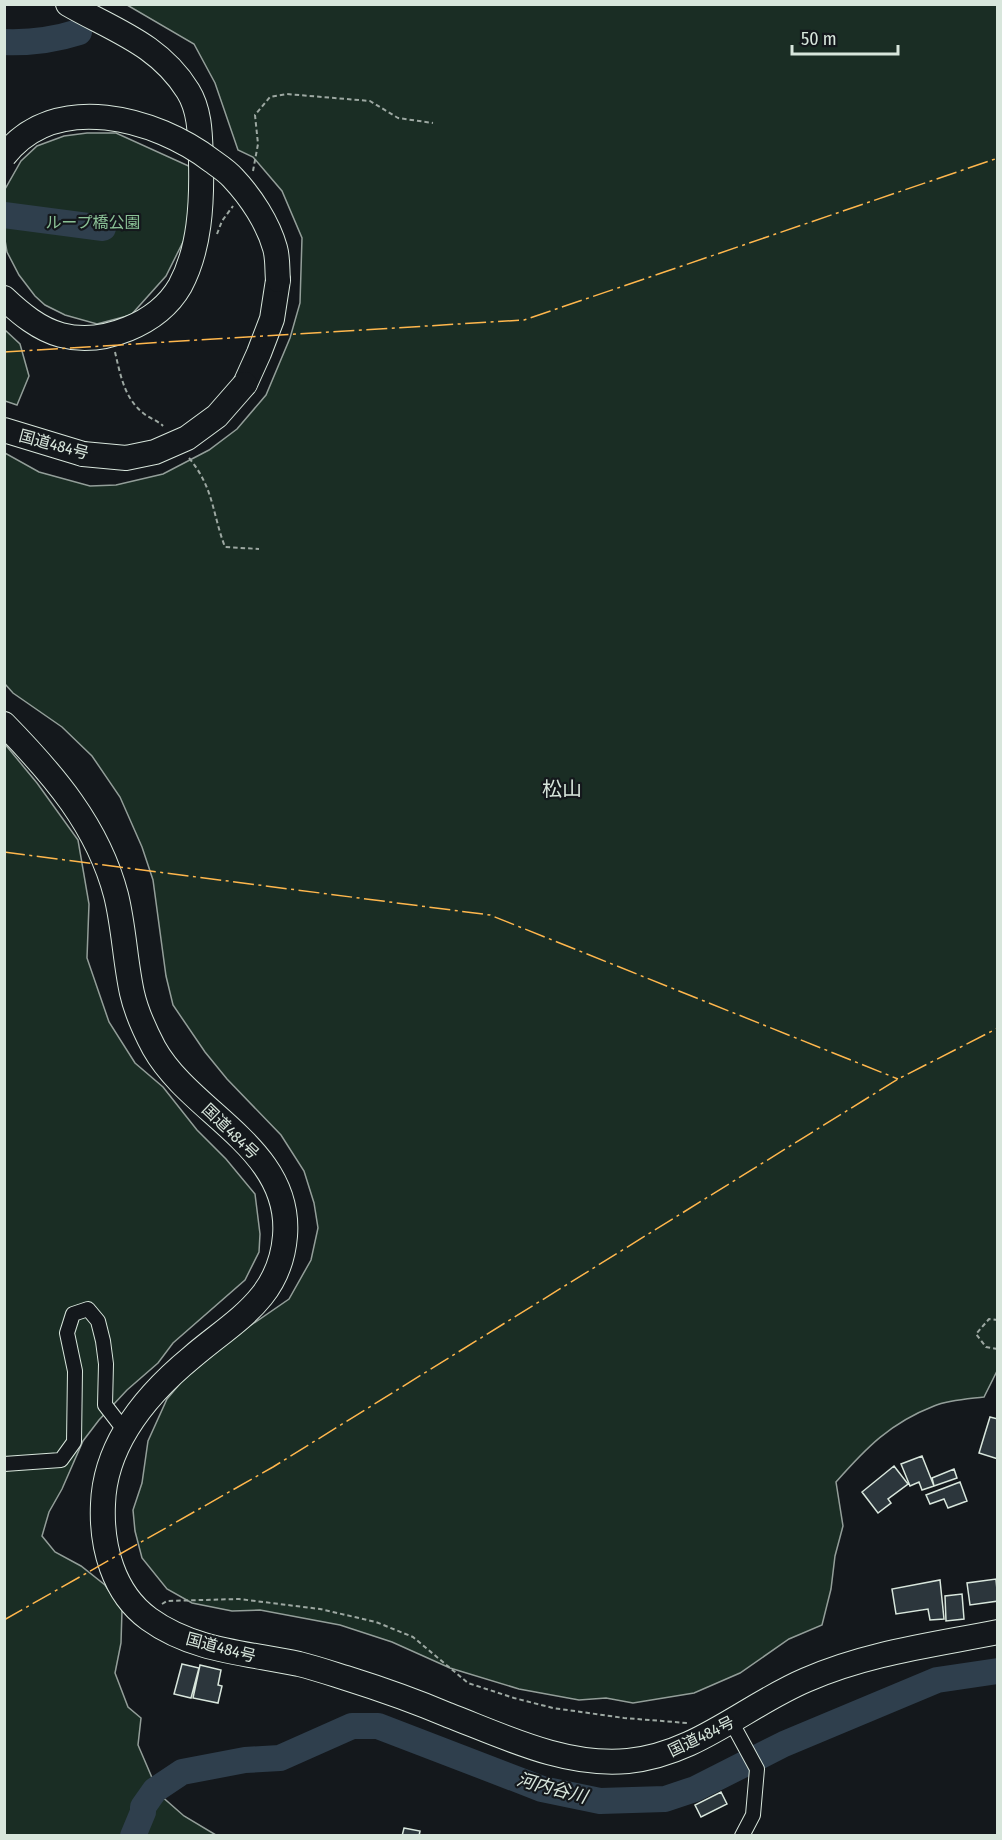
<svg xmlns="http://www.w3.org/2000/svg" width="1002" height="1840" font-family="'Fira Sans Condensed','Noto Sans JP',sans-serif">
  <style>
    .green { fill: #1a2d24; stroke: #939e99; stroke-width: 1.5 }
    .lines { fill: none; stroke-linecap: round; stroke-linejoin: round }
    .river { stroke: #2f3f4d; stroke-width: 26 }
    .building { fill: #2c363c; stroke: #d8e6dc; stroke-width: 1.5 }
    .street-casing { stroke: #d8e6dc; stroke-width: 16 }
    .highway-casing { stroke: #d8e6dc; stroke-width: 26 }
    .path { stroke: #9da8a2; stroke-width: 2; stroke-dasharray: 4.5 3; stroke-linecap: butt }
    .street { stroke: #14181c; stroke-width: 14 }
    .highway { stroke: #14181c; stroke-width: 24 }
    .highway-bridge-casing { stroke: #d8e6dc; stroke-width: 26; stroke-linecap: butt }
    .highway-bridge { stroke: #14181c; stroke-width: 24 }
    .power { stroke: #ffb74d; stroke-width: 1.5; stroke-dasharray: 21 4.5 3 4.5; stroke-linecap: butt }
    .labels { text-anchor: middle; stroke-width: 4.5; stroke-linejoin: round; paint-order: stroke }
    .park-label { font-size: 16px; fill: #8ac095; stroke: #14181c }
    .street-label { font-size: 16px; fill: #d8e6dc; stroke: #14181c }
    .water-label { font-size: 18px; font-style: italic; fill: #d8e6dc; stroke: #14181c }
    .quarter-label { font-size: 20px; fill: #d8e6dc; stroke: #14181c }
  </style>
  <rect width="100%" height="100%" fill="#14181c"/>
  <path class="green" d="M127 5H997V1371L984 1397C968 1399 949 1400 934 1406 890 1423 866 1448 836 1482L843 1526 835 1556 831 1589 822 1625 789 1639 740 1673 694 1693 633 1703 606 1698 579 1700 519 1689 450 1668 392 1642 340 1625 260 1610 232 1611 192 1603 167 1589 142 1558 135 1531 133 1510 142 1483 148 1441 167 1399 183 1380 241 1332 289 1299 311 1260 318 1228 314 1203 304 1171 281 1135 227 1079 205 1052 173 1005 166 976 153 880 142 847 120 797 92 756 62 727 13 693 5 684V453L39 472 90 486 116 485 163 474 209 450 237 429 266 395 290 338 300 303 302 238 282 191 253 157 238 150 215 83 194 44Z
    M87 133H116L193 168 186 236 166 276 131 315 97 324 65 315 45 305 35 296 19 275 7 252 5 240 4 191 21 161 37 146 64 136Z
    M5 330 20 344 29 376 17 405 5 401Z
    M4 743 37 783 78 840 89 904 87 958 109 1022 135 1063 163 1087 197 1130 226 1159 255 1194 260 1234 259 1252 245 1280 173 1343 158 1363 127 1390 99 1420 83 1441 62 1489 49 1512 42 1536 55 1552 81 1566 105 1585 122 1610 121 1643 115 1673 128 1707 141 1718 138 1745 159 1794 184 1816 216 1835H5Z"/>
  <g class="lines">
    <path class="river" d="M4 42C30 43 54 40 79 32
      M4 215 103 228
      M133 1836 143 1812V1807L155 1790 182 1772 245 1760 280 1758 352 1726H378L542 1789 600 1801 665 1799 695 1789 784 1744 937 1680 998 1671"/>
  </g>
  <path class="building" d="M990 1417 998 1419V1459L979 1453Z
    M922 1456 934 1486 922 1490 919 1482 910 1486 901 1464Z
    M894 1466 908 1484 888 1499 891 1503 878 1513 862 1492Z
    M954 1469 957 1478 934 1486 932 1478Z
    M960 1482 967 1501 948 1508 944 1499 930 1504 926 1495Z
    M996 1579 998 1601 970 1605 967 1583Z
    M940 1580 944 1619 930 1620 928 1609 896 1614 892 1589Z
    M962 1594 964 1619 946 1621 945 1596Z
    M182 1664 199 1668 191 1698 174 1694Z
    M200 1665 221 1670 218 1685 222 1686 218 1703 193 1698Z
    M721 1792 727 1804 701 1817 695 1805Z
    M404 1828 420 1831 419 1836H402Z"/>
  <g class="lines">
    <defs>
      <path id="street" d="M4 1464 61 1460 74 1442 75 1371 67 1333 73 1314 88 1309 98 1321 103 1341 106 1364 105 1405 125 1431
        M732 1723 757 1769 753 1815 742 1836"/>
      <path id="highway" d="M4 298C21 314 39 329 61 335 103 346 158 324 180 286 200 249 202 203 201 162 200 138 201 112 188 91 159 44 113 30 68 4
        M245 384 259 353 272 319 278 280
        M4 430 83 454
        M4 724C53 774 98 826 116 895 124 927 125 961 132 993 136 1011 145 1031 154 1048 191 1114 292 1148 285 1236 280 1299 234 1321 192 1357 147 1394 105 1443 103 1504 101 1546 113 1593 149 1619 193 1651 247 1653 299 1664 315 1668 330 1673 346 1678 381 1689 415 1701 448 1715 505 1737 566 1767 628 1761 697 1754 745 1706 806 1680 867 1653 933 1645 998 1632"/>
    </defs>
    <use href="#street" class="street-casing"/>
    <use href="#highway" class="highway-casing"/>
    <path class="path" d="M253 171 258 144 255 115 270 97 287 94 370 101 398 118 433 123
      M217 234 222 221 233 206
      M115 352C120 373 124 398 143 413 149 418 157 420 163 426
      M189 458C214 488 212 513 225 547L259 549
      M998 1320 989 1319 976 1334 986 1347 998 1349
      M162 1604 167 1601 239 1599 320 1609 376 1622 413 1637 468 1683 514 1698 553 1708 624 1718 687 1723"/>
    <use href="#street" class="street"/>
    <use href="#highway" class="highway"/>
    <defs>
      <path id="highway-bridge" d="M4 156C55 90 156 118 212 161 219 166 227 171 233 178 251 197 268 223 275 248 278 258 277 270 278 280
        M83 454 126 458 155 452 187 438 217 416 245 384"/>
    </defs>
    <use href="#highway-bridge" class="highway-bridge-casing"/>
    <use href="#highway-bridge" class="highway-bridge"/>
    <path class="power" d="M4 352 524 320 998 158
      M4 852 490 915 898 1079
      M4 1620 273 1467 898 1079 998 1028"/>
  </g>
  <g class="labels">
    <g class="park-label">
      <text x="93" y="228">ループ橋公園</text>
    </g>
    <g class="street-label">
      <text transform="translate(54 444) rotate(15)" y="6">国道484号</text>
      <text transform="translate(231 1131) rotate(44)" y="6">国道484号</text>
      <text transform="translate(221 1647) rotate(15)" y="6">国道484号</text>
      <text transform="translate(701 1736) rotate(-26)" y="6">国道484号</text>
    </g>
    <g class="water-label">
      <text transform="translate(552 1788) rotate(15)" y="6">河内谷川</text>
    </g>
    <g class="quarter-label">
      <text x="562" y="796">松山</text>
    </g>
  </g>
  <rect width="1002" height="1840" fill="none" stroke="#d8e6dc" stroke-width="12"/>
  <path d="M792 45v9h106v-9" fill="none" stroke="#d8e6dc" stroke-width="3"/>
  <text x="801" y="45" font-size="18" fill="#d8e6dc" stroke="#14181c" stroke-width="4.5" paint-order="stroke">50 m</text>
</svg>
